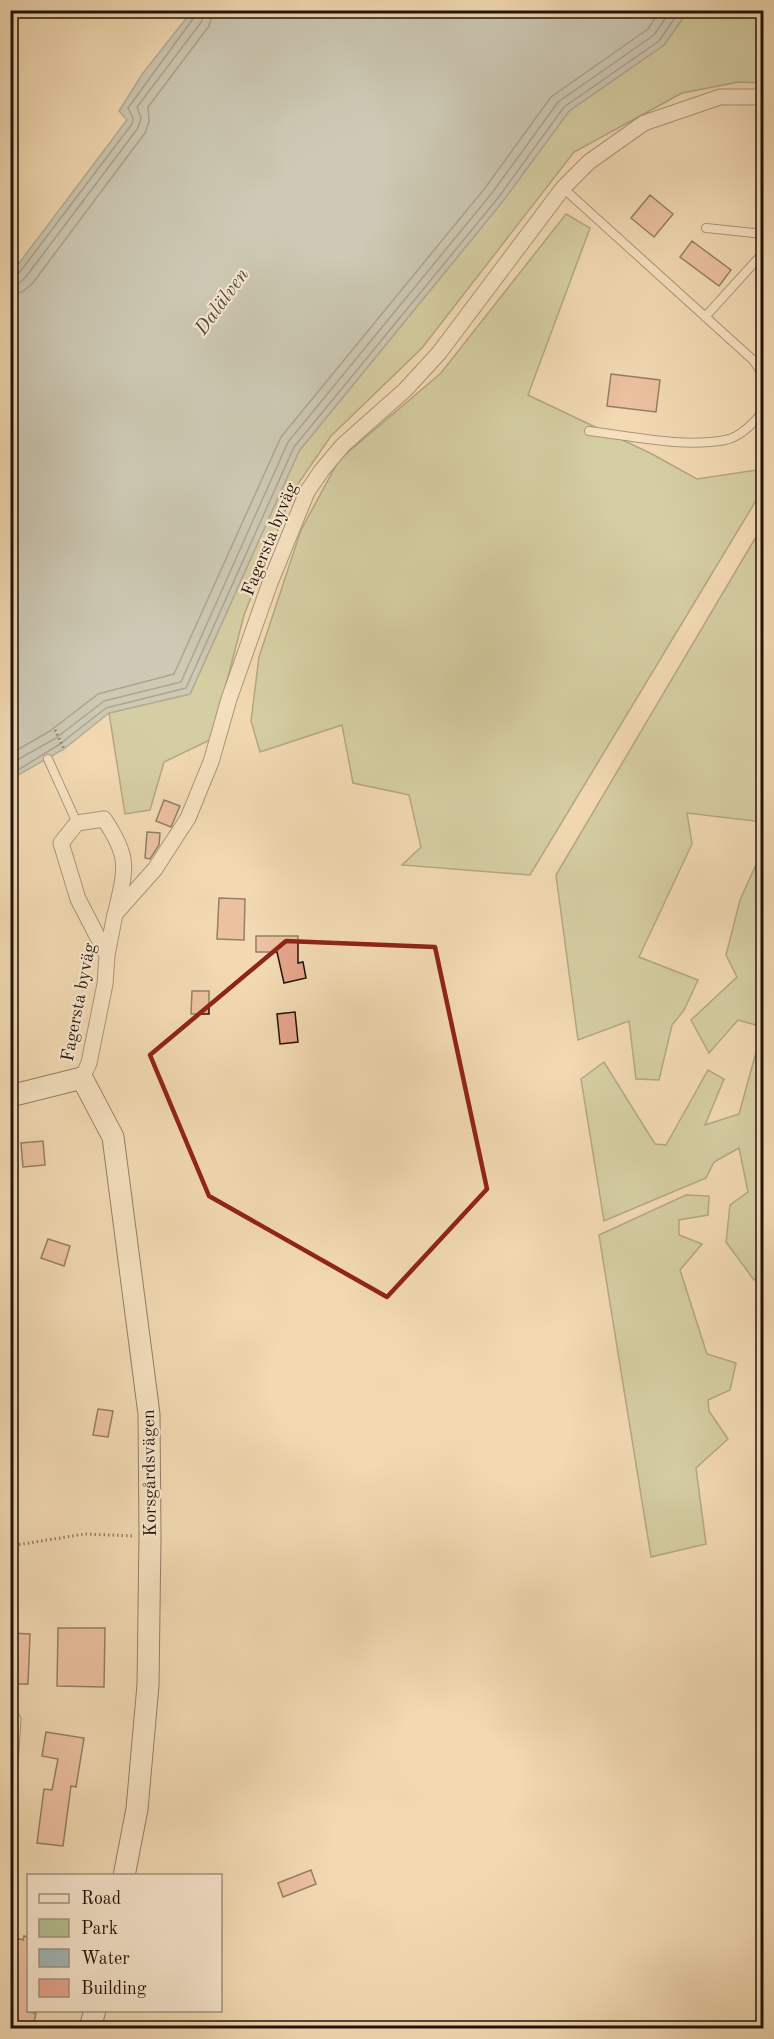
<svg xmlns="http://www.w3.org/2000/svg" width="774" height="2039" font-family="'Old Standard TT',serif">
  <style>
    .green { fill: #b4c091; stroke: #6a6a4e; stroke-width: 1.5 }
    .water { fill: #a0b7b7; stroke: #6d7572; stroke-width: 1.5 }
    .lines { fill: none; stroke-linecap: round; stroke-linejoin: round }
    .shore { stroke: #606560; stroke-width: 1.5 }
    .building { fill: #e5a58b; stroke: #21130a; stroke-width: 1.5 }
    .lane-casing { stroke: #554434; stroke-width: 10 }
    .street-casing { stroke: #554434; stroke-width: 17 }
    .secondary-casing { stroke: #21130a; stroke-width: 23 }
    .path { stroke: #21130a; stroke-width: 3; stroke-dasharray: 1.5 3; stroke-linecap: butt }
    .lane { stroke: #f7e6cd; stroke-width: 8 }
    .street { stroke: #f7e6cd; stroke-width: 15 }
    .secondary { stroke: #f7e6cd; stroke-width: 21 }
    .marked { fill: none; stroke: #8f2418; stroke-width: 4.5; stroke-linejoin: round }
    .labels { text-anchor: middle; stroke-width: 4.5; stroke-linejoin: round; paint-order: stroke }
    .street-label { font-size: 18px; fill: #21130a; stroke: #f7e6cd }
    .water-label { font-size: 20px; font-style: italic; fill: #4d4c47; stroke: #f7e6cd }
  </style>
  <rect width="100%" height="100%" fill="#f2d9b2"/>
  <filter id="stains"><feTurbulence type="fractalNoise" baseFrequency=".00333" numOctaves="4"/><feColorMatrix values="0 0 0 0 .2 0 0 0 0 .09 0 0 0 0 .02 0 0 0 .5 -.17"/></filter>
  <radialGradient id="worn" r=".72"><stop offset=".6" stop-color="#630" stop-opacity="0"/><stop offset="1" stop-color="#630" stop-opacity=".3"/></radialGradient>
  <path class="green" d="M688 11H763V83L739 82 682 93 574 152 422 348 331 436 293 491 244 615 212 739 164 762 150 810 125 814 109 713 190 694 299 451 503 201 569 111 664 45Z
    M566 214 590 228 528 395 652 454 697 479 763 469V489L530 875 402 865 421 847 409 795 353 783 342 725 260 752 251 721 259 657 301 530 339 460 441 373Z
    M763 525V822L687 813 692 844 639 957 698 980 684 1010 672 1025 659 1080 636 1079 629 1021 578 1040 556 875Z
    M763 849 764 1278 754 1280 726 1242 730 1205 748 1192 739 1148 714 1162 706 1178 604 1221 581 1079 604 1062 655 1144 666 1145 708 1070 724 1079 705 1125 739 1114 763 1027 738 1020 709 1053 691 1020 737 977 726 955 740 900Z
    M686 1195 709 1196 708 1215 679 1220V1235L702 1244 680 1270 707 1354 736 1363 730 1390 708 1400 709 1411 728 1439 696 1468 706 1544 651 1557 599 1235Z"/>
  <path class="water" d="M192 11H688L664 45 569 111 503 201 299 451 190 694 109 713 64 749 18 775 11 784V274L127 120 119 111 143 73Z"/>
  <g class="lines">
    <path class="shore" d="M10 278 19 273 132 124 133 118 128 108 195 16 197 10
      M10 285 18 284 25 278 138 128 141 118 137 107 202 21 204 10
      M10 294 22 292 32 284 145 133 149 122 148 107 209 26 213 10
      M10 754 50 731 98 694 174 674 281 437 485 188 551 97 648 29 660 10
      M10 764 56 738 104 701 181 682 288 442 492 193 558 102 654 35 671 10
      M10 775 60 744 106 708 186 688 294 447 498 198 564 107 659 41 680 10"/>
  </g>
  <path class="building" d="M650 195 673 214 654 237 631 218Z
    M692 241 731 270 719 286 680 257Z
    M611 374 660 380 656 412 607 406Z
    M164 800 180 806 171 827 156 821Z
    M147 832 160 833 159 845 150 859 145 858Z
    M219 898 245 899 244 940 217 939Z
    M256 936H298V963L303 962 306 978 284 983 277 952H256Z
    M192 991H209V1014H191Z
    M295 1012 298 1042 280 1044 277 1014Z
    M43 1141 45 1165 23 1167 21 1143Z
    M48 1239 70 1246 64 1266 41 1258Z
    M98 1409 113 1411 108 1437 93 1435Z
    M58 1628H105L104 1687 57 1686Z
    M10 1633 30 1634 28 1684H10Z
    M46 1732 84 1738 76 1787 71 1786 63 1846 37 1843 44 1789 52 1790 58 1759 42 1756Z
    M311 1870 316 1884 283 1897 278 1883Z
    M10 1936 23 1940 24 1936 28 1937V2012L36 2013 33 2028H10L14 1991 10 1987 16 1966 10 1965Z"/>
  <g class="lines">
    <defs>
      <path id="lane" d="M563 188 753 360 764 376
        M706 228 764 234
        M705 317 764 252
        M589 431C632 436 682 448 725 440 739 438 757 421 764 409
        M48 759 77 823"/>
      <path id="street" d="M107 955 78 899 61 843 77 823 104 819C130 857 126 868 116 911
        M82 1078 89 1063 105 984 107 955 115 914 155 869 188 818 211 762 229 699 270 583 307 492 322 470 343 445 405 390 439 353 563 188 589 162 644 123 720 97H764
        M10 1719 13 1720 10 1764"/>
      <path id="secondary" d="M10 1096 82 1078 113 1137 149 1414 150 1536 148 1685 137 1809 124 1876
        M90 2028 95 2010"/>
    </defs>
    <use href="#lane" class="lane-casing"/>
    <use href="#street" class="street-casing"/>
    <use href="#secondary" class="secondary-casing"/>
    <path class="path" d="M55 730 64 749
      M10 1546 85 1534 134 1536"/>
    <use href="#lane" class="lane"/>
    <use href="#street" class="street"/>
    <use href="#secondary" class="secondary"/>
  </g>
  <path d="M0 0H774V2039H0ZM286 941 435 947 487 1189 387 1297 209 1196 150 1055Z" fill="#f2d9b2" fill-opacity=".55" fill-rule="evenodd"/>
  <path class="marked" d="M286 941 435 947 487 1189 387 1297 209 1196 150 1055Z"/>
  <g class="labels">
    <g class="street-label">
      <text transform="translate(269 539) rotate(-68)" y="6">Fagersta byväg</text>
      <text transform="translate(78 1002) rotate(-79)" y="6">Fagersta byväg</text>
      <text transform="translate(149 1473) rotate(-91)" y="6">Korsgårdsvägen</text>
    </g>
    <g class="water-label">
      <text transform="translate(221 301) rotate(-54)" y="7">Dalälven</text>
    </g>
  </g>
  <rect width="774" height="2039" fill="none" stroke="#f2d9b2" stroke-width="36"/>
  <rect x="12" y="12" width="750" height="2015" fill="none" stroke="#21130a" stroke-width="3"/>
  <rect x="18" y="18" width="738" height="2003" fill="none" stroke="#21130a" stroke-width="1.5"/>
  <rect x="27" y="1874" width="195" height="138" fill="#f7e6cd" stroke="#a1927f" stroke-width="1.5"/>
  <rect x="39" y="1894" width="30" height="9" fill="#f7e6cd" stroke="#a1927f" stroke-width="1.5"/>
  <text x="81" y="1904" font-size="18" fill="#21130a">Road</text>
  <rect x="39" y="1919" width="30" height="18" fill="#b4c091" stroke="#a1927f" stroke-width="1.5"/>
  <text x="81" y="1934" font-size="18" fill="#21130a">Park</text>
  <rect x="39" y="1949" width="30" height="18" fill="#a0b7b7" stroke="#a1927f" stroke-width="1.5"/>
  <text x="81" y="1964" font-size="18" fill="#21130a">Water</text>
  <rect x="39" y="1979" width="30" height="18" fill="#e5a58b" stroke="#a1927f" stroke-width="1.5"/>
  <text x="81" y="1994" font-size="18" fill="#21130a">Building</text>
  <rect width="100%" height="100%" filter="url(#stains)"/>
  <rect width="100%" height="100%" fill="url(#worn)"/>
</svg>
